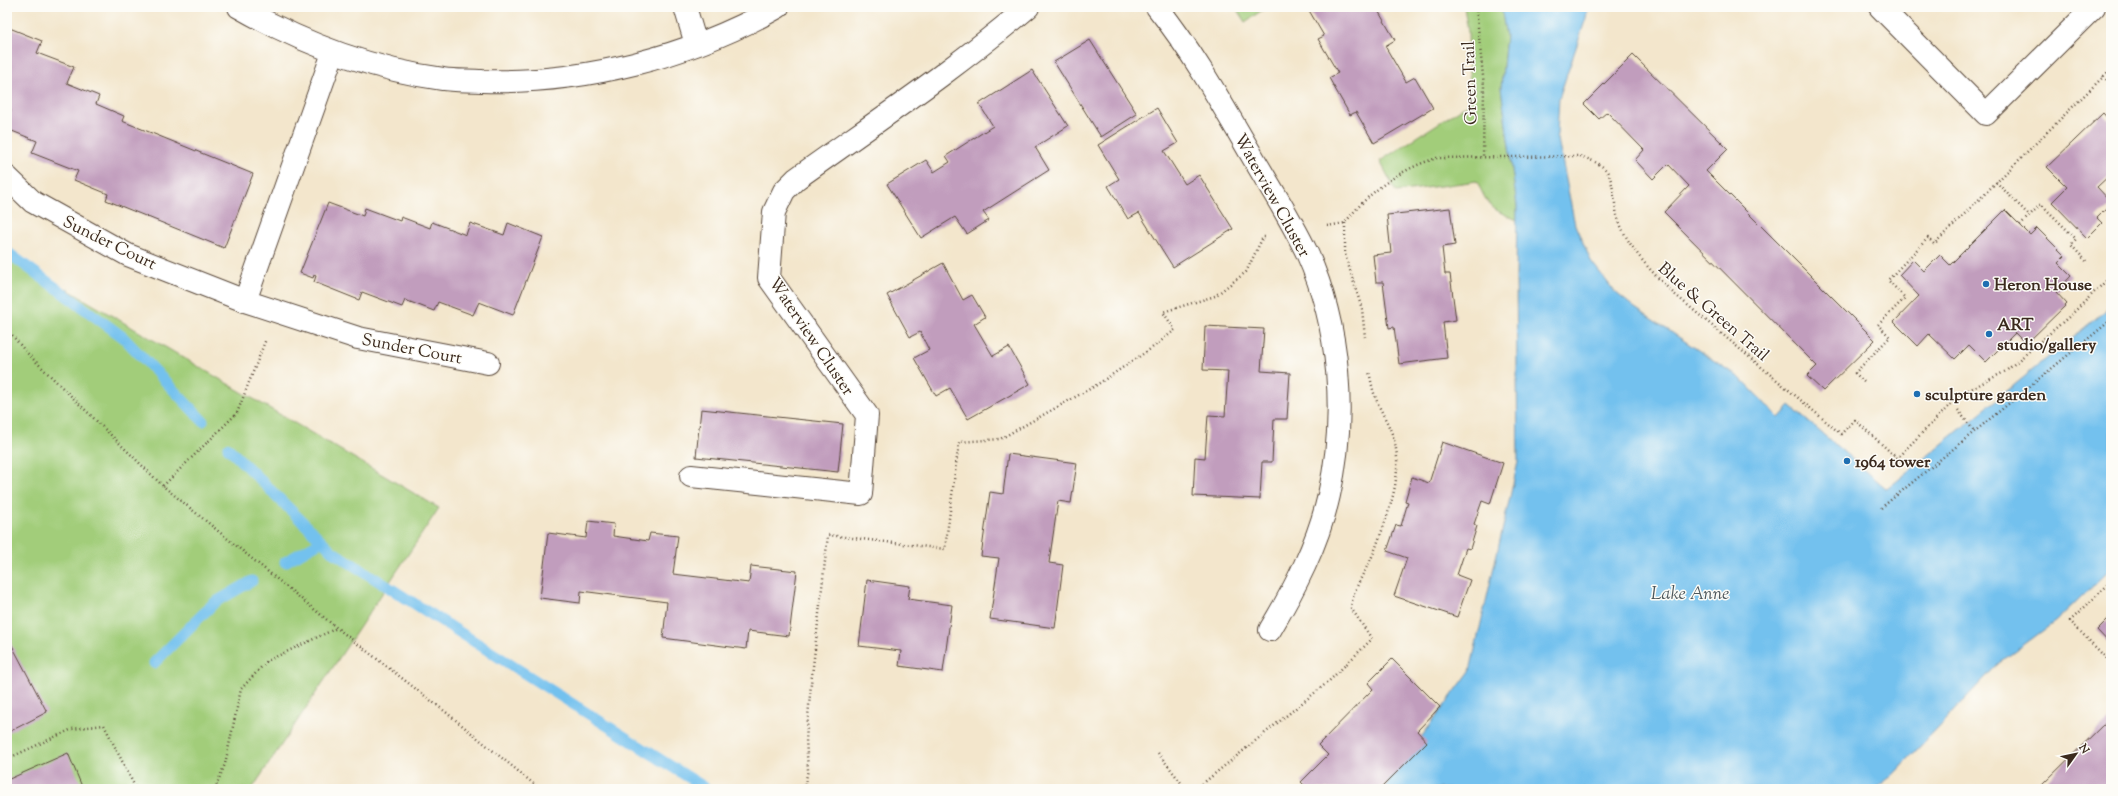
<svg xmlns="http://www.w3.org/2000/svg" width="2118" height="796" font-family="'Sorts Mill Goudy',serif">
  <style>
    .green { fill: #a2cd7a; stroke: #6e7c4c }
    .water { fill: #73c1ee; stroke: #577686 }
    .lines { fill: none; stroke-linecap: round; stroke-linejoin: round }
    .stream { stroke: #73c1ee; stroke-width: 11 }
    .building { fill: #c19dbd }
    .minor-casing { stroke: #574638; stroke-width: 24 }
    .path { stroke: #574638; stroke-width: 2.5; stroke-dasharray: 1 3; stroke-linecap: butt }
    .minor { stroke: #fff; stroke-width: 22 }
    .poi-dot { fill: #1f6fb2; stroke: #fdfcf7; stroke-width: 1.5 }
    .labels { text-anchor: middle; stroke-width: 3; stroke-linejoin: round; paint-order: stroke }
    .street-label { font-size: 17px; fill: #3b2a1e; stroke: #fdfcf7 }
    .poi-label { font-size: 17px; font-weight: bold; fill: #3b2a1e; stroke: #fdfcf7; text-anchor: start }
    .water-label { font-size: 18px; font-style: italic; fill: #4c575c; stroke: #fdfcf7 }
  </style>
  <rect width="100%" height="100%" fill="#fdfcf7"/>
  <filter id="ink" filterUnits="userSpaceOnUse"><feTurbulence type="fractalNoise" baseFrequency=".025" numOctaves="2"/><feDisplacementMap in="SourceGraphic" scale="8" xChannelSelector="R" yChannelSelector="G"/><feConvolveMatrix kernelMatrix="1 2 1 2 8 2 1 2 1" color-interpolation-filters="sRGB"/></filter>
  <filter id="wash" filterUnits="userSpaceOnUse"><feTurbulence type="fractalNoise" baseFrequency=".012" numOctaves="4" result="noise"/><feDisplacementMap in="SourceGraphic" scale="16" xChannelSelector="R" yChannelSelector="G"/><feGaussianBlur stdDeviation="0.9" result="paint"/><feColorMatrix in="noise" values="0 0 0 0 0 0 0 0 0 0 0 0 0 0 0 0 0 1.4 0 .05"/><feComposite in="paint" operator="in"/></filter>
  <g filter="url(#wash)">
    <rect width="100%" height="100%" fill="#f3e6cc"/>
    <path class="green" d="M1235 7H1267L1245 22Z
      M1464 7H1501L1506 36 1501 88 1517 206V220C1491 209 1488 207 1477 181L1396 192 1380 161 1470 103 1468 32Z
      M7 254 439 508 252 789H7Z"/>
    <path class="water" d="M1501 7H1588L1586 18 1559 98 1557 134 1575 225 1591 261 1615 292 1635 308 1740 378 1779 418 1790 406 1887 489 2111 306V568L2056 621 1999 663 1892 776 1874 789H1383L1470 671 1518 462 1516 276 1517 206 1501 88 1506 36Z"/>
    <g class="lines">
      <path class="stream" d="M7 252 123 337 203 421
        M228 448 333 552 707 789
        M285 562 322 541
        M154 663 214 603 252 581"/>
    </g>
    <g id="blocks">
      <path class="building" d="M1307 7H1376L1395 40 1385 46 1406 82 1415 77 1433 108 1374 143 1356 112 1350 115 1329 78 1338 73 1318 39 1324 36Z
        M7 27 42 41 37 53 74 67 67 83 99 96 96 104 124 116 122 121 253 174 224 248 106 200 108 194 74 180 78 171 32 153 37 141 7 129V120L11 110 7 109Z
        M1090 40 1137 114 1101 137 1054 62Z
        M1633 55 1728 149 1706 171 1875 340 1823 391 1807 376 1817 366 1664 212 1689 186 1668 164 1653 179 1635 160 1644 150 1607 112 1599 119 1584 104Z
        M1032 70 1068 126 1035 147 1049 170 983 212 989 220 967 234 955 217 921 238 887 184 926 160 934 172 950 162 946 156 993 126 979 104Z
        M1157 108 1178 143 1164 151 1185 184 1199 175 1233 229 1173 267 1139 213 1128 219 1108 186 1119 179 1098 145Z
        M2103 113 2111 122V174L2097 187 2111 202V204L2097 218 2102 223 2087 238 2052 202 2067 187 2047 167Z
        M328 203 363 216 365 208 400 221 401 217 430 228 432 222 466 235 470 223 504 235 508 223 543 237 513 315 479 302 473 315 438 302 434 311 405 300 402 307 362 292 359 300 314 282 316 276 314 275 313 278 300 273Z
        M1450 208 1455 245 1442 247 1445 274H1450L1456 320 1443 322 1447 358 1399 364 1394 327 1389 328 1383 282H1376L1373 255 1391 253 1387 215Z
        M2005 210 2030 235 2037 228 2065 256 2058 263 2071 276 2056 292 2067 304 2026 344 2015 333 1986 362 1969 345 1955 359 1929 334 1918 346 1894 322 1919 296 1899 275 1913 260 1924 271 1940 255 1950 265Z
        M943 263 963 300 972 295 985 317 974 324 993 356 1009 347 1030 384 968 419 950 388 936 396 914 358 929 350 920 332 910 337 887 295Z
        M1205 326 1264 329 1261 371 1290 373 1287 419H1274L1272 462H1262L1260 499 1193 496 1195 457 1205 458 1208 415 1225 416 1228 371 1203 370Z
        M701 409 843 424 838 472 696 457Z
        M1442 442 1503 463 1490 504 1482 501 1474 524 1477 526 1470 549 1466 548 1457 575 1470 580 1457 617 1394 596 1407 558 1387 551 1396 525 1401 526 1408 502 1405 501 1412 477 1429 483Z
        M1008 454 1077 463 1071 503 1058 501 1049 563 1063 565 1055 628 990 619 999 558 981 556 990 492 1003 494Z
        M588 521 614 524 613 536 648 541 650 533 678 536 673 574 749 583 751 566 797 571 789 636 748 631 746 649 663 638 667 602 581 591 580 603 540 598 548 533 586 538Z
        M867 580 910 586 908 599 952 605 943 672 899 666 901 651 859 646Z
        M2111 616V645L2097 630Z
        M7 636 47 712 7 733Z
        M1392 659 1440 707 1417 731 1427 742 1380 789H1308L1301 782 1328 755 1318 745 1373 689 1368 683Z
        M2111 717V789H2038Z
        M68 753 83 789H7V780Z"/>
    </g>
  </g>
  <g filter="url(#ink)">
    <use href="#blocks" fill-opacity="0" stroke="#574638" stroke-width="1"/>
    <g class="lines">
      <defs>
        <path id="minor" d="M239 7C302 43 370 69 443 79 455 81 469 80 482 81 583 84 689 57 778 7
          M685 7 696 44
          M1157 7C1193 52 1222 104 1251 154 1270 187 1291 219 1307 253 1340 326 1347 417 1329 495 1318 544 1295 588 1270 630
          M1880 7 1986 114 2094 7
          M7 177 33 202 128 255 245 301 358 338 488 363
          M245 301 333 53
          M691 476 861 494 867 415 769 278 774 212 784 191 796 179C874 123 954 70 1028 7"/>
      </defs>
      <use href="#minor" class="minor-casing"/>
      <path class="path" d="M1476 7 1484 86 1483 158
        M2103 76 2111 84
        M1996 182 2030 216
        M2105 210 2111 216
        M1345 223V254L1362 309 1365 337
        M2020 225 2041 204 2076 239 2071 245 2087 262
        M1327 226 1345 223C1368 192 1400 169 1437 158L1580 156C1590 160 1602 163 1608 173 1614 185 1614 202 1617 215 1626 246 1650 270 1672 292L1841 434 1855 420 1897 458 1961 394 2006 371 2071 315 2111 276
        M7 329 26 352 163 486 337 628 447 713 540 789
        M1864 382 1855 373 1890 337 1878 325 1905 298 1888 280 1928 238 1934 244 2111 69
        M1958 410 1974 431
        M1847 461 1849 457
        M163 486 237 413 266 339
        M1881 508 2111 320
        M2111 582 2070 621 2111 663
        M1158 753 1186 789
        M7 759 72 729 104 725 136 789
        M215 789 225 764 241 689 267 661 337 628
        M804 789 808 770 806 739 811 684 828 535 945 549 959 442 1000 439 1095 386 1152 348 1175 330 1163 312 1215 296 1246 272 1263 237H1265
        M1196 789 1328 682 1372 639 1351 608C1353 586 1369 567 1376 547 1388 514 1404 475 1394 440 1390 425 1380 411 1375 396 1372 388 1371 380 1369 372"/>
      <use href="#minor" class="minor"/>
    </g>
  </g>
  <g class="poi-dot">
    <circle cx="1986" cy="284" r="4"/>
    <circle cx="1989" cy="334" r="4"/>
    <circle cx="1917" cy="394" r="4"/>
    <circle cx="1847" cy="461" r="4"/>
  </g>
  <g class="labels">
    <g class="street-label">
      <text transform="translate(1469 83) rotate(-92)" y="6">Green Trail</text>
      <text transform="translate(1273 195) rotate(61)" y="6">Waterview Cluster</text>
      <text transform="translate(110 242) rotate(26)" y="6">Sunder Court</text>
      <text transform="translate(1714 311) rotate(41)" y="6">Blue &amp; Green Trail</text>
      <text transform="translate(812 336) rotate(56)" y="6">Waterview Cluster</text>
      <text transform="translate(412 348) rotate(11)" y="6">Sunder Court</text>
    </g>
    <g class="poi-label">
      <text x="1994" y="290">Heron House</text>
      <text x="1997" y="330">ART<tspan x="1997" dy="20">studio/gallery</tspan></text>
      <text x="1925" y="400">sculpture garden</text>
      <text x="1855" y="467">1964 tower</text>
    </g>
    <g class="water-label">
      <text x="1690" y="599">Lake Anne</text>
    </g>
  </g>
  <rect width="2118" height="796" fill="none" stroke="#fdfcf7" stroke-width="24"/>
  <g transform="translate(2076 754) rotate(57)" stroke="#fdfcf7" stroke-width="3" paint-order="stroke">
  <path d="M0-3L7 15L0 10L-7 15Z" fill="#3b2a1e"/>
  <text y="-6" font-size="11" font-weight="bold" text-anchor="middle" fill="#3b2a1e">N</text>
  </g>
</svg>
